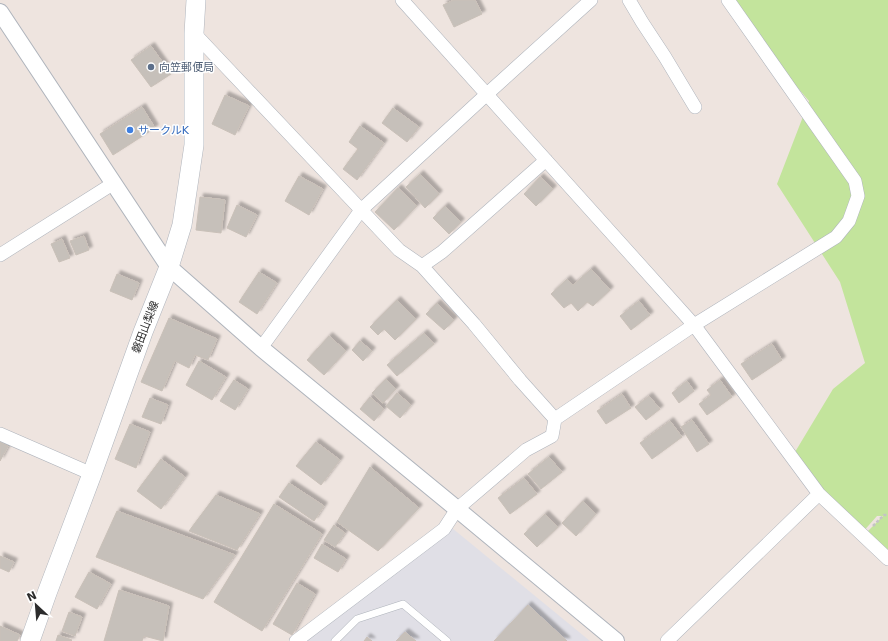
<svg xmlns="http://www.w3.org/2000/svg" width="888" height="641" font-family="'DejaVu Sans','Noto Sans JP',sans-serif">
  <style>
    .industrial { fill: #e0dfe6 }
    .green { fill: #c3e49c }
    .building { fill: #c6c0ba; stroke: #c9c0b8; filter: url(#shadow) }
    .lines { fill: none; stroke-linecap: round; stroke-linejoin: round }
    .service-casing { stroke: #afb4bc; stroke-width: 8 }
    .minor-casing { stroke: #afb4bc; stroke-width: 14 }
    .tertiary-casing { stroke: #afb4bc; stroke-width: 18 }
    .secondary-casing { stroke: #afb4bc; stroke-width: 20 }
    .path { stroke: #c4c4c4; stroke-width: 2.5; stroke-dasharray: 3 2; stroke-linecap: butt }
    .service { stroke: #fff; stroke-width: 7 }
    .minor { stroke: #fff; stroke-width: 13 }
    .tertiary { stroke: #fff; stroke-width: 16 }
    .secondary { stroke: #fff; stroke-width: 19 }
    .service-dot { fill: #5c6f8a; stroke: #fff; stroke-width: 1.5 }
    .shop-dot { fill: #3f7fe0; stroke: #fff; stroke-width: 1.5 }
    .labels { text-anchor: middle; stroke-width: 3; stroke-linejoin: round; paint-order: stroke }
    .service-label { font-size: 11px; fill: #4e5e75; stroke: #fff; text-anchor: start }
    .shop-label { font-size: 11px; fill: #366cbe; stroke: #fff; text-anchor: start }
    .street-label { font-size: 11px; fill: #2c2c2c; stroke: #fff }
  </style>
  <defs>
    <filter id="shadow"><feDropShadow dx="3.5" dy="-3.5" stdDeviation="1" flood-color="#0004"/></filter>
  </defs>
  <rect width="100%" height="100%" fill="#eee4df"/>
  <path class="industrial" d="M452 528 590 641H298Z"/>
  <path class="green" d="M728 0H888V559L863 536 883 516H877L861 534 792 457 833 389 865 363 840 282 777 184 809 101 756 39Z"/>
  <path class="building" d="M454 0H475L482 14 454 27 443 5Z
    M151 46 171 74 151 87 131 60Z
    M225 95 249 106 235 135 212 124Z
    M142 107 155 128 113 155 100 134Z
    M393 108 419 127 407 142 382 123Z
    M360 126 384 143 357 180 343 169 358 149 349 142Z
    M420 174 439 194 425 208 406 187Z
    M299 176 323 189 309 215 285 201Z
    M540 177 553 189 536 206 524 194Z
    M398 188 417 206 394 230 375 212Z
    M200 197 225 200 221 233 196 230Z
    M237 205 257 215 246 237 227 228Z
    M445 206 461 222 449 234 433 218Z
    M84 236 89 250 76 255 70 241Z
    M62 239 70 258 59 262 51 244Z
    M591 269 610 290 593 306 587 302 578 311 571 303 564 308 551 294 567 279 573 285Z
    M259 272 277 283 257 314 239 302Z
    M117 274 139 283 132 300 110 291Z
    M397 300 416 319 395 340 384 329 378 335 370 327Z
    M639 301 650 315 631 330 620 316Z
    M437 303 454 320 444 330 426 314Z
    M169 318 217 339 208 360 195 355 189 368 175 361 162 391 141 382Z
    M424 333 434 344 397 376 387 365Z
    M329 336 346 351 324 375 307 360Z
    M360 341 372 351 363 361 352 350Z
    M772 344 782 360 752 380 741 364Z
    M199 361 226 377 212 400 186 385Z
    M386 379 396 389 383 403 372 393Z
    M234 380 248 389 235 410 220 401Z
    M720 380 732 397 707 415 699 404 711 395 707 390Z
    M687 381 694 391 679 403 672 393Z
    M397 393 411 405 400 418 386 406Z
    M622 394 631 408 606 424 597 411Z
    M649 396 660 409 646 420 635 407Z
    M370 397 384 409 374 421 360 409Z
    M150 398 168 405 161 424 142 417Z
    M692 420 709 444 697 452 681 427Z
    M670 421 682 437 652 459 640 443Z
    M130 424 150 432 136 468 115 459Z
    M0 442 8 446 0 461Z
    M316 442 340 460 321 485 296 466Z
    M549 457 562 472 541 489 528 474Z
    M161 459 185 477 161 509 137 491Z
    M370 467 419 508 378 551 337 522Z
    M524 478 537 494 510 514 498 498Z
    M289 483 324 506 314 521 279 497Z
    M216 495 260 514 237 550 189 531Z
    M583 501 596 514 576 536 562 523Z
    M274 504 322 534 262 631 214 602Z
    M117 511 235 555 203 599 96 557Z
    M545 514 558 527 537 547 524 534Z
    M334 525 345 533 335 547 324 540Z
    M322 544 346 559 338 572 314 558Z
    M0 556 14 562 9 572 0 568Z
    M89 572 111 584 97 609 75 597Z
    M297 583 315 594 292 635 273 624Z
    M119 590 169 606 163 641 144 636 142 641H104Z
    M528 605 567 641H494Z
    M69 612 82 617 75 636 62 631Z
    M0 626 20 635 17 641H0Z
    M405 632 416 641H396Z
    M58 635 72 640 71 641H56Z
    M367 637 372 641H364Z"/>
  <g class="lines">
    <defs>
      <path id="service" d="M335 641 357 619 403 604 447 641"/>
      <path id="minor" d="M402 0 694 325 819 494 888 559
        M629 0 642 22 665 57 695 107
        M194 33 399 250 422 266 474 324 520 380 555 419
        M0 255 114 183
        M422 266 442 252 546 160
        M261 348 361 210 487 94 591 0
        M0 434 92 474
        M296 641 444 529 457 509 526 450 552 436 555 419 694 325 836 237 849 221 858 196 855 181 728 0
        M667 641 819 494"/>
      <path id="tertiary" d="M0 12 169 267 261 348 457 509 616 641"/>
      <path id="secondary" d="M30 641 47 593 92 474 143 332 169 267 182 225 194 145V33L196 0"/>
    </defs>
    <use href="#service" class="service-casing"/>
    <use href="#minor" class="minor-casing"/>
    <use href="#tertiary" class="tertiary-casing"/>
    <use href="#secondary" class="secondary-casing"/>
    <path class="path" d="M873 526 884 515H888"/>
    <use href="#service" class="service"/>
    <use href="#minor" class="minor"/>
    <use href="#tertiary" class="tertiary"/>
    <use href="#secondary" class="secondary"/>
  </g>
  <circle class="service-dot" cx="151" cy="67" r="4"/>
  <circle class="shop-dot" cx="130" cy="130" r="4"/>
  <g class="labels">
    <g class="service-label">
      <text x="159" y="71">向笠郵便局</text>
    </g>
    <g class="shop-label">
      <text x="138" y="134">サークルK</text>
    </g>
    <g class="street-label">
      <text transform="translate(145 327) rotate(-69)" y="4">磐田山梨線</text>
    </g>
  </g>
  <g transform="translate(36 605) rotate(334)" stroke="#ffffff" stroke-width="3" paint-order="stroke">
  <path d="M0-3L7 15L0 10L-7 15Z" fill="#2c2c2c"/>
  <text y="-6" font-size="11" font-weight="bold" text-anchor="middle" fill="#2c2c2c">N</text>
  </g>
</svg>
